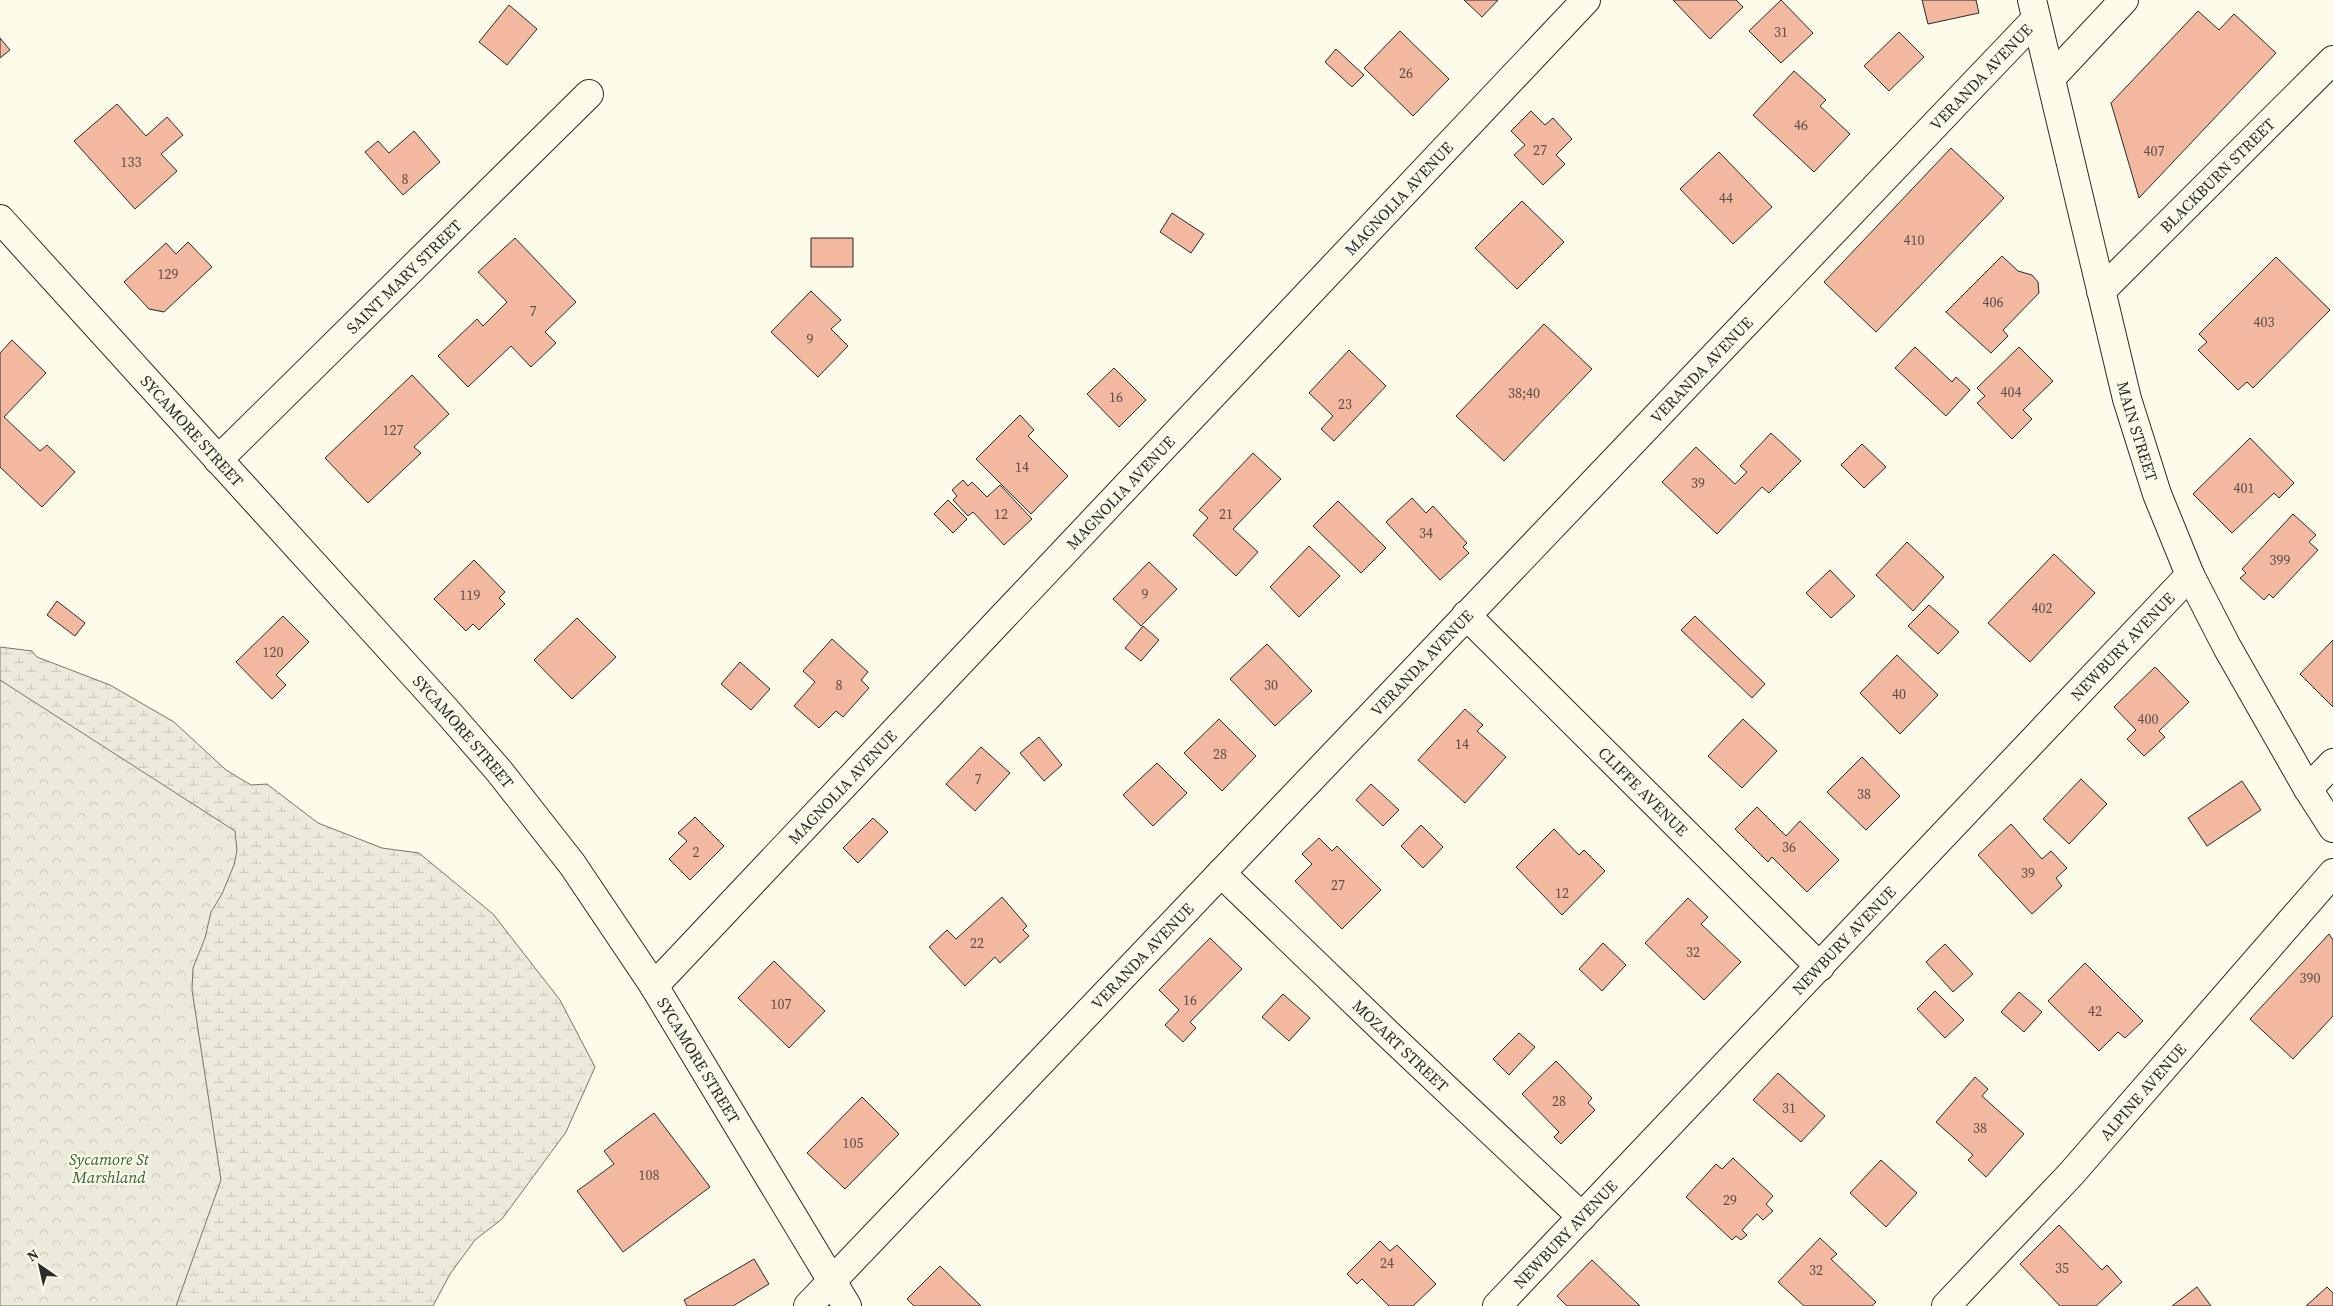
<svg xmlns="http://www.w3.org/2000/svg" width="2333" height="1306" font-family="'Source Serif 4',serif">
  <style>
    .wetland { fill: url(#wetland-marsh); stroke: #74746e }
    .park { fill: url(#park-crowns); stroke: #74746e }
    .building { fill: #f2b8a0; stroke: #2b2b2b }
    .lines { fill: none; stroke-linecap: round; stroke-linejoin: round }
    .minor-casing { stroke: #2b2b2b; stroke-width: 30 }
    .major-casing { stroke: #2b2b2b; stroke-width: 30 }
    .minor { stroke: #fdfbea; stroke-width: 28 }
    .major { stroke: #fdfbea; stroke-width: 28 }
    .labels { text-anchor: middle; stroke-width: 4; stroke-linejoin: round; paint-order: stroke }
    .number-label { font-size: 14px; fill: #5d4e48 }
    .street-label { font-size: 16px; fill: #2b2b2b; stroke: #fdfbea }
    .park-label { font-size: 16px; font-style: italic; fill: #34623c; stroke: #fdfbea }
  </style>
  <defs>
    <pattern id="wetland-marsh" width="20" height="14" patternUnits="userSpaceOnUse" patternTransform="scale(1.25)"><rect width="20" height="14" fill="#ecebdb"/><path d="M1 5h8M5 5V1M11 12h8M15 12V8" fill="none" stroke="#cbcabc"/></pattern>
    <pattern id="park-crowns" width="20" height="18" patternUnits="userSpaceOnUse" patternTransform="scale(1.25)"><rect width="20" height="18" fill="#ecebdb"/><path d="M2 6a3 3 0 1 1 6 0M12 15a3 3 0 1 1 6 0" fill="none" stroke="#cbcabc"/></pattern>
  </defs>
  <rect width="100%" height="100%" fill="#fdfbea"/>
  <path class="wetland" d="M0 647 32 651 37 657 110 685 174 722 226 770 251 785 267 784 318 823 382 848 419 853 493 914 560 1000 595 1067 566 1132 502 1219 475 1240 450 1274 433 1306H0Z"/>
  <path class="park" d="M0 680 235 831 237 850 234 865 222 894 211 912 205 938 193 968 192 990 221 1180 176 1306H0Z"/>
  <path class="building" d="M1464 0H1498L1482 17Z
    M1673 0H1736L1743 7 1710 39Z
    M1781 0 1813 33 1781 63 1749 31Z
    M1922 0H1976L1979 13 1928 24Z
    M509 5 537 29 507 65 479 42Z
    M2198 11 2219 30 2234 14 2276 53 2139 198 2111 103Z
    M1400 31 1449 79 1413 116 1364 68Z
    M1899 32 1924 57 1889 91 1864 66Z
    M0 38 10 50 0 58Z
    M1336 49 1364 75 1352 87 1325 62Z
    M1794 71 1826 100 1820 106 1850 134 1814 172 1753 115Z
    M117 104 146 136 167 117 183 135 161 154 177 171 135 209 74 141Z
    M1531 111 1545 125 1553 118 1572 139 1556 155 1565 164 1543 185 1514 155 1525 145 1511 131Z
    M414 131 440 162 403 195 365 152 378 141 389 153Z
    M1951 148 2004 198 1876 332 1824 282Z
    M1719 152 1772 207 1733 244 1680 189Z
    M1522 201 1564 242 1517 289 1475 248Z
    M1172 213 1204 234 1191 253 1160 232Z
    M515 238 576 302 545 332 556 343 531 367 511 346 468 387 438 356 477 319 483 326 507 302 478 272Z
    M811 238H853V267H811Z
    M188 242 212 267 164 312 149 309 124 282 166 243 176 254Z
    M2002 256 2018 271 2032 275 2038 282 2039 293 2003 330 2008 336 1991 353 1946 312Z
    M2276 257 2330 310 2253 388 2247 382 2238 390 2198 350 2207 342 2199 334Z
    M811 291 841 320 831 329 848 346 818 377 771 332Z
    M1544 324 1592 369 1504 461 1456 416Z
    M12 340 46 373 4 417 40 451 47 445 75 472 42 507 0 467V353Z
    M1915 347 1952 382 1956 377 1970 390 1946 416 1895 368Z
    M2019 347 2053 381 2023 410 2032 419 2012 439 1977 403 1985 396 1977 388Z
    M1349 350 1386 386 1334 441 1321 429 1333 416 1309 393Z
    M1114 368 1146 400 1119 427 1087 394Z
    M412 375 449 414 414 447 421 453 368 503 325 458Z
    M1020 415 1034 430 1028 436 1068 476 1031 514 976 459Z
    M1771 433 1801 461 1769 493 1762 487 1717 534 1662 482 1696 447 1735 484 1747 472 1740 466Z
    M2250 438 2294 483 2279 498 2274 493 2232 533 2193 494Z
    M1862 444 1886 467 1864 488 1841 465Z
    M1253 453 1281 479 1233 529 1258 552 1236 576 1193 535 1208 518 1199 510Z
    M963 480 968 486 972 482 987 497 1000 485 1032 519 1004 545 973 512 968 516 953 500 957 496 952 490Z
    M1412 498 1426 513 1433 506 1467 543 1463 547 1469 553 1440 580 1386 522Z
    M948 500 967 519 953 533 934 514Z
    M1338 501 1386 548 1361 573 1313 526Z
    M2293 514 2316 535 2309 542 2318 550 2273 598 2269 594 2264 600 2240 578 2246 573 2242 569Z
    M1907 542 1944 577 1913 611 1876 575Z
    M1309 546 1340 576 1299 617 1270 587Z
    M2054 554 2095 593 2030 662 1988 623Z
    M474 560 505 592 499 598 505 604 479 630 473 624 466 631 434 599Z
    M1149 562 1177 589 1141 626 1113 599Z
    M1830 570 1855 596 1831 618 1806 593Z
    M57 601 85 623 75 636 47 615Z
    M1929 605 1959 632 1938 654 1908 626Z
    M283 616 309 642 276 675 286 685 272 699 236 662Z
    M1695 616 1765 684 1752 698 1681 630Z
    M577 618 616 657 572 699 534 660Z
    M1143 626 1159 640 1141 661 1125 648Z
    M832 639 868 672 861 680 869 688 843 717 836 711 819 728 794 706 815 682 803 671Z
    M2333 640V707L2300 674Z
    M1267 644 1312 691 1275 726 1230 679Z
    M1897 655 1938 695 1900 734 1860 693Z
    M740 662 770 689 751 710 721 684Z
    M2155 667 2189 702 2159 731 2165 737 2144 756 2127 739 2136 730 2114 707Z
    M1465 709 1483 725 1477 731 1506 757 1465 803 1418 760Z
    M1219 719 1256 756 1222 791 1184 753Z
    M1743 719 1777 751 1742 788 1708 756Z
    M1039 737 1062 765 1044 781 1020 753Z
    M981 747 1010 773 975 811 946 784Z
    M1862 757 1900 796 1866 830 1827 792Z
    M1157 763 1187 793 1153 826 1123 795Z
    M2081 779 2107 804 2069 844 2043 819Z
    M2242 781 2261 810 2207 846 2188 818Z
    M1371 784 1399 810 1383 826 1356 800Z
    M1757 807 1786 836 1800 821 1839 860 1807 892 1772 857 1768 862 1735 829Z
    M695 817 724 846 690 880 669 859 687 841 678 833Z
    M873 818 888 832 858 863 843 848Z
    M2011 824 2042 859 2051 851 2067 868 2056 878 2062 886 2032 914 1978 855Z
    M1421 825 1443 847 1423 868 1401 846Z
    M1554 829 1579 855 1584 850 1605 871 1562 915 1516 867Z
    M1319 838 1332 851 1337 846 1381 890 1342 929 1295 881 1312 864 1302 854Z
    M1002 897 1027 926 1023 930 1029 936 1000 963 995 957 965 986 929 947 947 930 956 939Z
    M1688 898 1708 917 1701 924 1741 962 1704 1000 1645 943Z
    M2329 934 2333 940V1016L2293 1059 2250 1019Z
    M1210 938 1242 969 1190 1022 1196 1028 1183 1042 1165 1025 1179 1010 1159 990Z
    M1603 943 1626 965 1602 991 1579 969Z
    M1945 944 1973 974 1953 992 1926 962Z
    M774 961 825 1011 789 1048 738 998Z
    M2085 963 2143 1021 2125 1038 2118 1032 2099 1051 2048 1001Z
    M1935 991 1964 1020 1945 1038 1917 1009Z
    M2019 992 2042 1012 2024 1032 2001 1012Z
    M1283 994 1310 1018 1289 1041 1262 1017Z
    M1519 1033 1535 1047 1509 1075 1493 1059Z
    M1556 1061 1592 1098 1588 1103 1595 1110 1561 1144 1554 1137 1559 1132 1522 1094Z
    M1778 1073 1825 1116 1801 1142 1753 1100Z
    M1975 1077 1988 1089 1982 1096 2024 1134 1986 1177 1968 1160 1973 1155 1936 1122Z
    M862 1097 899 1134 845 1189 807 1153Z
    M654 1113 710 1187 623 1252 577 1191 614 1164 604 1151Z
    M1733 1158 1773 1196 1766 1204 1773 1211 1763 1220 1757 1214 1742 1230 1747 1235 1741 1240 1736 1236 1732 1240 1686 1197 1716 1164 1722 1169Z
    M1881 1160 1917 1193 1886 1227 1850 1193Z
    M2059 1225 2102 1270 2107 1265 2122 1282 2096 1306H2060L2020 1264Z
    M1820 1238 1837 1254 1831 1259 1876 1302 1872 1306H1804L1778 1282Z
    M1380 1241 1390 1251 1397 1245 1436 1284 1413 1306H1389L1362 1279 1357 1284 1347 1274Z
    M754 1259 769 1284 733 1306H687L684 1300Z
    M1592 1260 1640 1306H1567L1557 1296Z
    M940 1266 981 1306H914L907 1299Z
    M2197 1287 2211 1306H2172Z
    M2327 1287 2333 1293V1306H2306Z"/>
  <g class="lines">
    <defs>
      <g id="minor">
        <path d="M2051 78 2124 0"/>
        <path id="s1" d="M0 219 445 709 499 771 572 864 654 986 847 1306"/>
        <path id="s2" d="M2101 291 2333 60"/>
        <path id="s3" d="M218 460 589 94"/>
        <path id="s4" d="M1466 615 1820 967"/>
        <path d="M2308 789 2333 763"/>
        <path id="s5" d="M1221 873 1388 1034 1582 1217"/>
        <path id="s6" d="M654 986 1586 0"/>
        <path id="s7" d="M808 1306 2036 19"/>
        <path id="s8" d="M1497 1306 2190 575"/>
        <path id="s9" d="M1946 1306 2071 1174 2333 873"/>
      </g>
      <g id="major">
        <path id="s10" d="M2032 0 2127 399 2157 494 2190 575 2227 647 2308 789 2333 828"/>
      </g>
    </defs>
    <use href="#minor" class="minor-casing"/>
    <use href="#major" class="major-casing"/>
    <use href="#minor" class="minor"/>
    <use href="#major" class="major"/>
  </g>
  <g class="labels">
    <g class="number-label">
      <text x="1781" y="37">31</text>
      <text x="1406" y="78">26</text>
      <text x="1801" y="130">46</text>
      <text x="1540" y="155">27</text>
      <text x="2154" y="156">407</text>
      <text x="131" y="167">133</text>
      <text x="405" y="184">8</text>
      <text x="1726" y="203">44</text>
      <text x="1914" y="245">410</text>
      <text x="168" y="279">129</text>
      <text x="1993" y="307">406</text>
      <text x="533" y="316">7</text>
      <text x="2264" y="327">403</text>
      <text x="810" y="344">9</text>
      <text x="2011" y="397">404</text>
      <text x="1524" y="398">38;40</text>
      <text x="1116" y="402">16</text>
      <text x="1345" y="409">23</text>
      <text x="393" y="435">127</text>
      <text x="1022" y="472">14</text>
      <text x="1698" y="488">39</text>
      <text x="2244" y="493">401</text>
      <text x="1001" y="519">12</text>
      <text x="1226" y="519">21</text>
      <text x="1426" y="538">34</text>
      <text x="2280" y="565">399</text>
      <text x="1145" y="599">9</text>
      <text x="470" y="600">119</text>
      <text x="2042" y="613">402</text>
      <text x="273" y="657">120</text>
      <text x="839" y="690">8</text>
      <text x="1271" y="690">30</text>
      <text x="1899" y="699">40</text>
      <text x="2148" y="724">400</text>
      <text x="1462" y="749">14</text>
      <text x="1220" y="759">28</text>
      <text x="978" y="784">7</text>
      <text x="1864" y="799">38</text>
      <text x="1789" y="852">36</text>
      <text x="696" y="857">2</text>
      <text x="2028" y="878">39</text>
      <text x="1338" y="890">27</text>
      <text x="1562" y="898">12</text>
      <text x="977" y="948">22</text>
      <text x="1693" y="957">32</text>
      <text x="2310" y="983">390</text>
      <text x="1190" y="1005">16</text>
      <text x="781" y="1009">107</text>
      <text x="2095" y="1016">42</text>
      <text x="1559" y="1106">28</text>
      <text x="1789" y="1113">31</text>
      <text x="1980" y="1133">38</text>
      <text x="853" y="1148">105</text>
      <text x="649" y="1180">108</text>
      <text x="1730" y="1205">29</text>
      <text x="1387" y="1268">24</text>
      <text x="2062" y="1273">35</text>
      <text x="1816" y="1275">32</text>
    </g>
    <g class="street-label">
      <text dy="6" stroke="none"><textPath href="#s7" startOffset="1699">VERANDA AVENUE</textPath></text>
      <text dy="6" stroke="none"><textPath href="#s2" startOffset="164">BLACKBURN STREET</textPath></text>
      <text dy="6" stroke="none"><textPath href="#s6" startOffset="1084">MAGNOLIA AVENUE</textPath></text>
      <text dy="6" stroke="none"><textPath href="#s3" startOffset="261">SAINT MARY STREET</textPath></text>
      <text dy="6" stroke="none"><textPath href="#s7" startOffset="1294">VERANDA AVENUE</textPath></text>
      <text dy="6" stroke="none"><textPath href="#s1" startOffset="286">SYCAMORE STREET</textPath></text>
      <text dy="6" stroke="none"><textPath href="#s10" startOffset="444">MAIN STREET</textPath></text>
      <text dy="6" stroke="none"><textPath href="#s6" startOffset="679">MAGNOLIA AVENUE</textPath></text>
      <text dy="6" stroke="none"><textPath href="#s8" startOffset="909">NEWBURY AVENUE</textPath></text>
      <text dy="6" stroke="none"><textPath href="#s7" startOffset="889">VERANDA AVENUE</textPath></text>
      <text dy="6" stroke="none"><textPath href="#s1" startOffset="691">SYCAMORE STREET</textPath></text>
      <text dy="6" stroke="none"><textPath href="#s6" startOffset="274">MAGNOLIA AVENUE</textPath></text>
      <text dy="6" stroke="none"><textPath href="#s4" startOffset="250">CLIFFE AVENUE</textPath></text>
      <text dy="6" stroke="none"><textPath href="#s8" startOffset="504">NEWBURY AVENUE</textPath></text>
      <text dy="6" stroke="none"><textPath href="#s7" startOffset="484">VERANDA AVENUE</textPath></text>
      <text dy="6" stroke="none"><textPath href="#s5" startOffset="249">MOZART STREET</textPath></text>
      <text dy="6" stroke="none"><textPath href="#s1" startOffset="1096">SYCAMORE STREET</textPath></text>
      <text dy="6" stroke="none"><textPath href="#s9" startOffset="291">ALPINE AVENUE</textPath></text>
      <text dy="6" stroke="none"><textPath href="#s8" startOffset="99">NEWBURY AVENUE</textPath></text>
    </g>
    <g class="park-label">
      <text x="109" y="1165">Sycamore St<tspan x="109" dy="18">Marshland</tspan></text>
    </g>
  </g>
  <g transform="translate(40 1266) rotate(326)" stroke="#fdfbea" stroke-width="4" paint-order="stroke">
  <path d="M0-4L9 19L0 12L-9 19Z" fill="#2b2b2b"/>
  <text y="-8" font-size="14" font-weight="bold" text-anchor="middle" fill="#2b2b2b">N</text>
  </g>
</svg>
